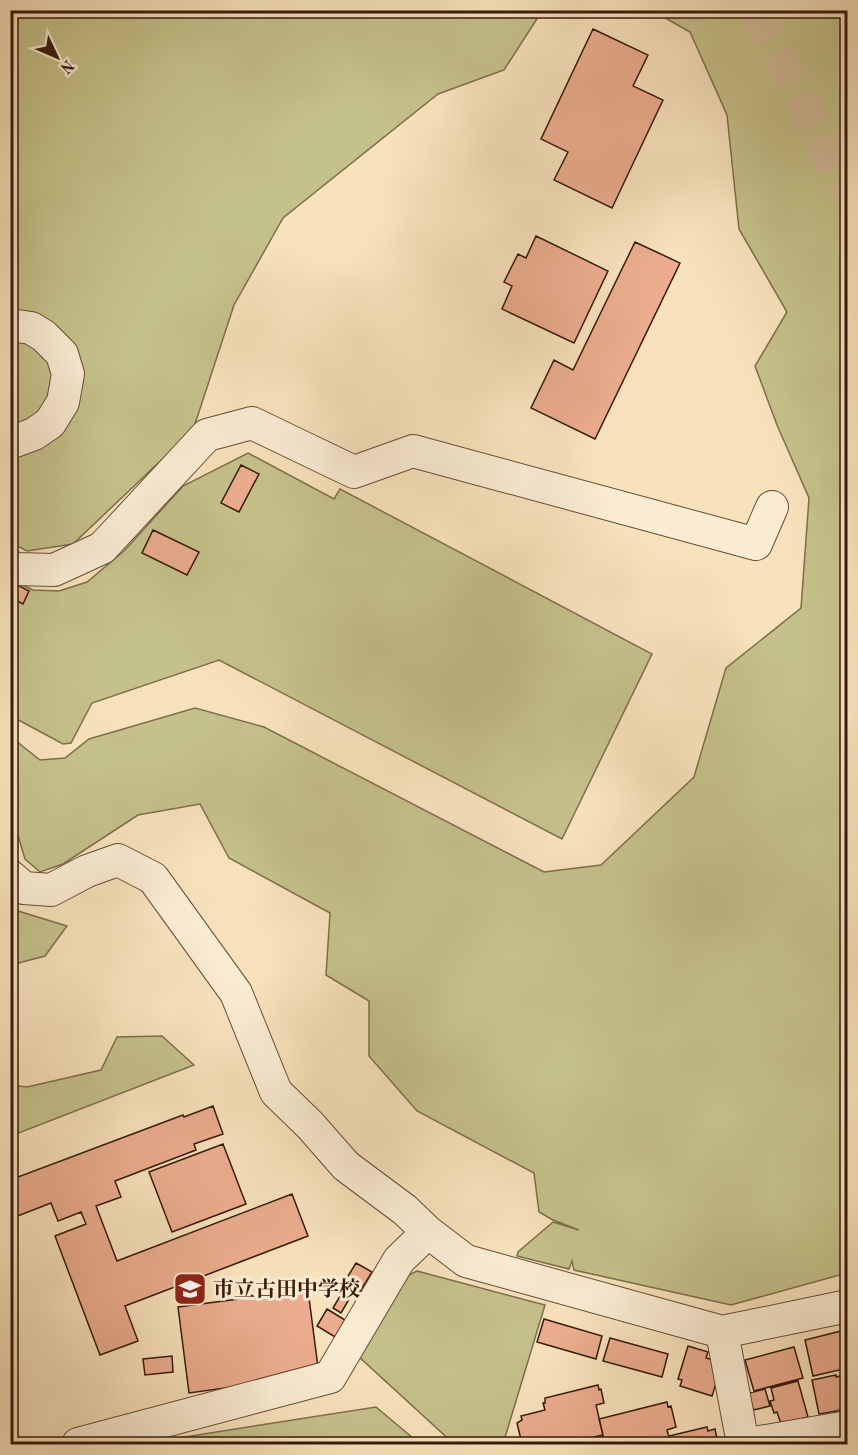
<svg xmlns="http://www.w3.org/2000/svg" width="858" height="1455" font-family="'Old Standard TT','Noto Serif JP',serif">
  <style>
    .green { fill: #c5c18b; stroke: #7e6e4b; stroke-width: 1.5 }
    .building { fill: #ebad8e; stroke: #371a0b; stroke-width: 1.5 }
    .lines { fill: none; stroke-linecap: round; stroke-linejoin: round }
    .minor-tunnel { stroke: #d1ba99; stroke-width: 32; stroke-dasharray: 32 16; stroke-linecap: butt }
    .minor-casing { stroke: #674c37; stroke-width: 34 }
    .minor { stroke: #faecd3; stroke-width: 32 }
    .labels { text-anchor: middle; stroke-width: 6; stroke-linejoin: round; paint-order: stroke }
    .poi-label { font-size: 21px; font-weight: bold; fill: #371a0b; stroke: #faecd3; text-anchor: start }
  </style>
  <rect width="100%" height="100%" fill="#f8e2bc"/>
  <filter id="stains"><feTurbulence type="fractalNoise" baseFrequency=".00333" numOctaves="4"/><feColorMatrix values="0 0 0 0 .2 0 0 0 0 .09 0 0 0 0 .02 0 0 0 .5 -.17"/></filter>
  <radialGradient id="worn" r=".72"><stop offset=".6" stop-color="#630" stop-opacity="0"/><stop offset="1" stop-color="#630" stop-opacity=".3"/></radialGradient>
  <path class="green" d="M10 11H542L504 70 438 94 283 218 234 305 193 430 73 544 27 551 10 542Z
    M653 11H847V1273L731 1305 574 1270 572 1261 569 1269 517 1256 518 1252 553 1222 579 1230 553 1220 539 1212 534 1173 417 1111 369 1056V1001L326 975 330 913 229 858 200 804 138 815 63 864 40 872 25 859 11 812V737L40 760 65 758 89 739 195 708 264 727 544 872 601 865 694 777 726 668 801 608 809 498 777 425 755 366 787 312 739 229 727 115 690 32Z
    M248 453 334 499 340 489 652 654 562 839 219 660 92 703 71 743 63 744 11 716V579L33 590 59 591 87 582 124 551 183 486Z
    M11 902 18 911 67 926 45 956 11 965Z
    M162 1036 194 1065 11 1136V1085L27 1087 101 1070 117 1037Z
    M417 1271 545 1305 503 1444H454L357 1355 402 1278Z
    M376 1407 420 1444H166L165 1440Z"/>
  <path class="building" d="M593 29 648 55 633 86 663 100 612 208 554 180 568 152 541 139Z
    M536 236 608 271 574 343 502 309 512 286 504 282 518 254 526 258Z
    M635 242 680 263 595 439 531 408 554 360 573 370Z
    M241 465 259 474 239 512 221 503Z
    M153 530 199 552 187 575 142 553Z
    M10 581 29 591 23 604 10 597Z
    M213 1106 223 1134 194 1144 196 1150 115 1181 121 1197 96 1206 117 1261 292 1194 308 1236 125 1306 138 1341 100 1355 55 1236 86 1224 81 1212 58 1221 51 1203 15 1217 10 1204V1180L183 1115 184 1117Z
    M223 1144 246 1204 172 1232 149 1172Z
    M356 1263 372 1272 358 1295 342 1286Z
    M308 1290 319 1375 189 1393 178 1307Z
    M343 1291 351 1296 341 1313 333 1308Z
    M327 1309 345 1320 335 1337 317 1326Z
    M544 1319 602 1336 596 1359 537 1342Z
    M845 1330 848 1338V1368L813 1376 805 1340Z
    M610 1338 668 1354 662 1377 603 1361Z
    M688 1346 708 1352 706 1358 717 1361 720 1371 712 1396 680 1386 682 1380 678 1379Z
    M794 1347 803 1378 754 1391 745 1360Z
    M172 1356 173 1372 145 1375 143 1359Z
    M848 1374V1409L819 1414 812 1380 836 1375V1377Z
    M798 1381 808 1417 781 1424 777 1412 774 1413 770 1401 774 1400 771 1388Z
    M598 1385 599 1390 601 1389 604 1403 596 1405 603 1435 563 1444H522L517 1423 522 1420 521 1416 545 1410 543 1403H545V1398Z
    M765 1389 770 1406 753 1410 749 1393Z
    M667 1402 668 1407 671 1406 676 1427 667 1430 671 1444H605L599 1419Z
    M707 1427 708 1431 715 1429 718 1444H671L669 1436Z"/>
  <g class="lines">
    <path class="minor-tunnel" d="M756 10 848 194"/>
    <defs>
      <path id="minor" d="M10 325 31 328 44 336 62 354 68 374 63 402 50 423 34 434 15 441H10
        M10 566 16 569 54 570 102 548 207 435 252 423 354 472 413 451 756 544 772 507
        M10 876 24 888 51 890 87 871 118 860 153 878 236 993 276 1092 310 1125 346 1166 405 1210 428 1232 466 1261 722 1332 848 1306
        M722 1332 743 1444
        M78 1444 330 1377 399 1260 428 1232
        M748 1444 848 1427"/>
    </defs>
    <use href="#minor" class="minor-casing"/>
    <use href="#minor" class="minor"/>
  </g>
  <defs>
    <symbol id="school-square" viewBox="-11 -11 22 22"><rect x="-9" y="-9" width="18" height="18" rx="4" fill="#8f2418" stroke="#faecd3"/><path d="M0-5L7-2L0 1L-7-2ZM-4 1L0 2.5L4 1V4Q0 6-4 4Z" fill="#fff"/></symbol>
  </defs>
  <g fill-rule="evenodd">
    <use href="#school-square" x="171" y="1270" width="38" height="38"/>
  </g>
  <g class="labels">
    <g class="poi-label">
      <text x="213" y="1296">市立古田中学校</text>
    </g>
  </g>
  <rect width="858" height="1455" fill="none" stroke="#f8e2bc" stroke-width="36"/>
  <rect x="12" y="12" width="834" height="1431" fill="none" stroke="#371a0b" stroke-width="3"/>
  <rect x="18" y="18" width="822" height="1419" fill="none" stroke="#371a0b" stroke-width="1.5"/>
  <g transform="translate(57 57) rotate(134)" stroke="#faecd3" stroke-width="4.5" paint-order="stroke">
  <path d="M0-4.5L10 22L0 15L-10 22Z" fill="#371a0b"/>
  <text y="-9" font-size="16" font-weight="bold" text-anchor="middle" fill="#371a0b">N</text>
  </g>
  <rect width="100%" height="100%" filter="url(#stains)"/>
  <rect width="100%" height="100%" fill="url(#worn)"/>
</svg>
